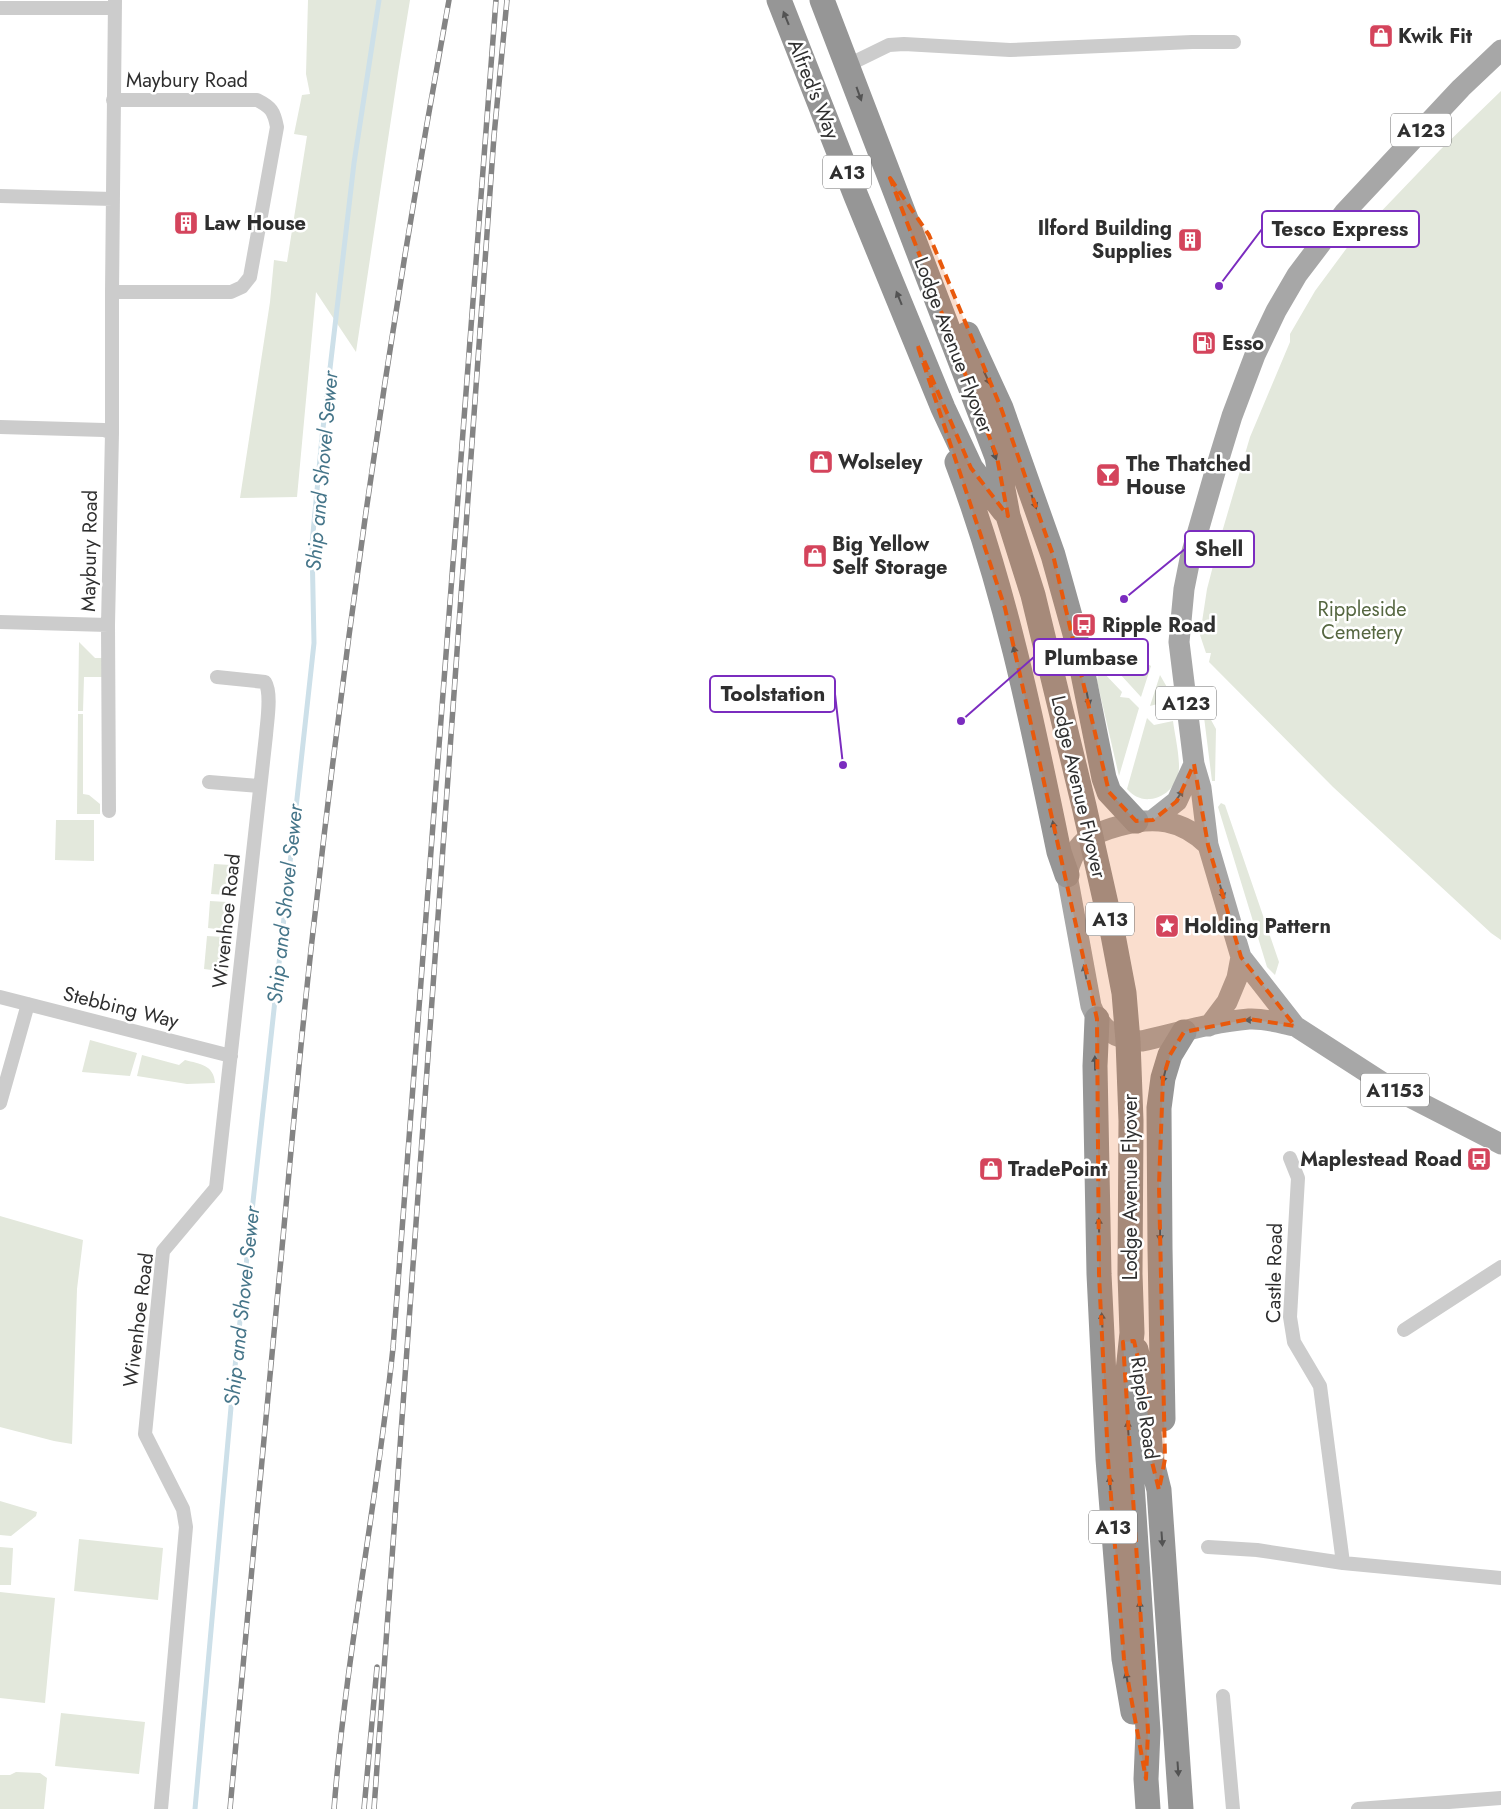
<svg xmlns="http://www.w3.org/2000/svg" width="1501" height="1809" font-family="Jost,sans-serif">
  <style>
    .green { fill: #e3e8dc }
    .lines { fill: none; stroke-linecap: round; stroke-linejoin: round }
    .stream { stroke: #cde0e9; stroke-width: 5 }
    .street { stroke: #ccc; stroke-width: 14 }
    .primary { stroke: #a7a7a7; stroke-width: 21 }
    .highway { stroke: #969696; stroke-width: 25 }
    .rail-casing { stroke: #848484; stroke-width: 5.5 }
    .rail { stroke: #fff; stroke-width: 4; stroke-dasharray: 11; stroke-linecap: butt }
    .oneway { fill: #535353 }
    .oneway2 { fill: #5f5f5f }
    .marked { fill: #e8590c; fill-opacity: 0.2; stroke: #e8590c; stroke-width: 4; stroke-dasharray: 10 6; stroke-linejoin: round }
    .labels { text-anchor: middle; stroke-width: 5; stroke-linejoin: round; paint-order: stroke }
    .shield { fill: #fff; stroke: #6d6d6d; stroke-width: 1 }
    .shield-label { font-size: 19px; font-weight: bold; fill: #2f2f2f }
    .poi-label { font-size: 20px; font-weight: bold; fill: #2f2f2f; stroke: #fff; text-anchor: start }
    .street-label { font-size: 20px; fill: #2f2f2f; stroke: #fff }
    .park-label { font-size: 20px; fill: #566741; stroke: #fff }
    .water-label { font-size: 21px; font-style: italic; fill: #457589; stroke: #fff }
    .leader { fill: none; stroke: #7b2cbf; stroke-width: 2 }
    .callout-dot { fill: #7b2cbf; stroke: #fff; stroke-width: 2 }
    .callout { fill: #fff; stroke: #7b2cbf; stroke-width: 2 }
    .callout-label { font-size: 21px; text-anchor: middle; font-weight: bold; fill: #2f2f2f }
  </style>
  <rect width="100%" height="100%" fill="#fff"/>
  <path class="green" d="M308 0H410L398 73 356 352 316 292 297 497 240 498 270 302 274 260 287 262 307 136 294 134 302 95 310 94 306 74Z
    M1501 91V940L1491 933 1333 787 1209 662 1211 653H1206L1200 635 1207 589 1220 539 1250 437 1290 342V334L1315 291 1349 245 1440 150Z
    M79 642 95 658H102V677H84L83 711H78Z
    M1109 662C1125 670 1129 670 1146 663L1151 666 1141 697Z
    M1102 671 1122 692 1120 697 1129 698 1139 708 1119 776 1097 681 1098 672Z
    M1160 675 1168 689 1169 701 1150 706Z
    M1203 709H1205L1216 729 1215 781H1212Z
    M78 714H83V794L89 795 100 804V814H77Z
    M1147 718 1154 725 1173 721C1175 736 1179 752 1179 767 1179 783 1166 798 1150 799 1141 800 1133 796 1127 789Z
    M1221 803 1225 805 1279 962 1275 975 1267 967 1218 807Z
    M56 820H94V861L55 860Z
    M214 864 231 865 228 895 211 894Z
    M210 901 227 902 224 930 208 928Z
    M207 936 224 937 222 949 228 956 227 972 204 969Z
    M90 1040 137 1053 130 1076 82 1072Z
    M142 1055 179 1065 185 1060C200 1064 214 1065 215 1083L187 1084 137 1076Z
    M0 1216 83 1240 77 1289 72 1444 54 1441 0 1427Z
    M0 1501 37 1512 36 1516 11 1536 0 1535Z
    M79 1539 163 1548 158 1600 74 1591Z
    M0 1547 13 1548 11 1585H0Z
    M0 1592 55 1598 45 1703 0 1698Z
    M61 1713 145 1722 139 1774 55 1766Z
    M16 1772 40 1773 47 1778 44 1809H0V1775H10Z"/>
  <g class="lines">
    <path class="stream" d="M195 1809 233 1385 314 643 312 544 322 437 354 163 379 0"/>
    <path class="street" d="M0 8H115
      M848 65 889 45 904 44 1010 50 1192 42H1234
      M0 196 113 199
      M112 292H231L242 287 250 277 277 127C274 111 271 107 257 100H113
      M0 427 104 430 112 433
      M0 622 108 625
      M209 782 260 786
      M109 811 108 625 112 433V292L115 0
      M0 997 231 1056
      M0 1103 28 1004
      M1290 1158 1298 1178 1290 1317 1294 1342 1320 1386 1343 1563
      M1404 1330 1501 1267
      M1208 1547 1257 1550 1343 1563 1501 1578
      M1223 1696 1233 1809
      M161 1809 186 1527 183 1509 145 1434 163 1251 216 1188 266 735C267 721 272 693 265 682L217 677
      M1358 1809 1501 1798"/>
    <path class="primary" d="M1153 820 1177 801 1194 764
      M1208 845C1181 819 1154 816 1119 826 1089 834 1074 843 1067 875L1091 1006C1101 1030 1115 1040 1142 1041 1177 1033 1213 1022 1249 1019 1264 1018 1280 1023 1295 1026
      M1241 957 1295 1026 1388 1086 1501 1144
      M1209 1026 1227 1002 1237 978 1241 957 1208 845 1201 788 1194 764 1179 642 1184 589 1190 559 1217 465 1232 416 1255 355 1276 311 1297 275 1344 213 1461 88 1501 50"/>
    <path class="highway" d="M779 0 856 196 943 408 971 468 1004 511
      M822 0 997 457 1008 516 1033 595 1084 806 1113 935 1124 993 1128 1041 1131 1121 1130 1274 1132 1333 1126 1390 1148 1731 1146 1779 1148 1809
      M967 334 1001 408 1053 555 1075 634 1104 778 1109 792 1136 821
      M957 462C1005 588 1032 721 1059 852L1067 875
      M1097 1019 1095 1066 1099 1274 1108 1459 1124 1659 1133 1712
      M1136 1350 1146 1392 1151 1458 1159 1490 1181 1809
      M1163 1419 1160 1248 1159 1108 1163 1078 1170 1055 1184 1032"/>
    <defs>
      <path id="rail" d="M230 1809C246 1633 262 1456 279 1280 291 1155 301 1030 316 906 350 603 394 300 449 0
        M334 1809C346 1655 377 1502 393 1348L496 0
        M364 1809 377 1667
        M374 1809 494 136 507 0"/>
    </defs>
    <use href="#rail" class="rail-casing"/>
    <use href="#rail" class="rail"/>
  </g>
  <defs><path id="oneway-solid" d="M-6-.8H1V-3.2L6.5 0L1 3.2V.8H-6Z" transform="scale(1.25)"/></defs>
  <g class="oneway">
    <use href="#oneway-solid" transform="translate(786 18) rotate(-112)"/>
    <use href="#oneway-solid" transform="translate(859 94) rotate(70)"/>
    <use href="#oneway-solid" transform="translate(899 298) rotate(-112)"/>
    <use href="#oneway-solid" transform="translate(987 378) rotate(65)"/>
    <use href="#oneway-solid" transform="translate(994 453) rotate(71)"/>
    <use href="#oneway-solid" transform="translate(1034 502) rotate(70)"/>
    <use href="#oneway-solid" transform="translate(1015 653) rotate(-103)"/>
    <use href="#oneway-solid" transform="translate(1088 699) rotate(79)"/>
    <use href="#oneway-solid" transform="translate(1054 828) rotate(-101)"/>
    <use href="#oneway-solid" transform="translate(1095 1063) rotate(-91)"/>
    <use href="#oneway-solid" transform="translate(1164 1076) rotate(104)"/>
    <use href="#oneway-solid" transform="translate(1099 1225) rotate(-91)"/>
    <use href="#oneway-solid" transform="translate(1160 1234) rotate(90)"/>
    <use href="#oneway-solid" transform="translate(1102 1320) rotate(-93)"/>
    <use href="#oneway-solid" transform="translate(1128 1428) rotate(-94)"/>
    <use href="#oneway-solid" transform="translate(1110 1483) rotate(-94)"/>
    <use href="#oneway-solid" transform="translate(1162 1539) rotate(86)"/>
    <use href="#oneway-solid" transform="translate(1140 1608) rotate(-94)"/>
    <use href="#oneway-solid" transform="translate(1127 1679) rotate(-100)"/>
    <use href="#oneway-solid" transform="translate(1178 1769) rotate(86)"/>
  </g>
  <g class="oneway2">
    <use href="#oneway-solid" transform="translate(1179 796) rotate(-56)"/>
    <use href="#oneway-solid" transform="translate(1222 892) rotate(74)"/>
    <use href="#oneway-solid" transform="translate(1085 972) rotate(-101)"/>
    <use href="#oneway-solid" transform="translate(1252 1020) rotate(178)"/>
  </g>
  <path class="marked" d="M890 178 929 235 1001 408 1053 555 1109 792 1136 821 1153 820 1177 801 1194 764 1208 845 1241 957 1295 1026 1249 1019 1184 1032 1170 1055 1163 1078 1159 1185 1165 1459 1159 1490 1151 1458 1146 1392 1134 1341 1123 1342 1148 1731 1146 1779 1124 1659 1108 1459 1099 1274 1097 1019 1005 608 917 344 971 468 1008 516 997 457Z"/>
  <defs>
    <symbol id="shop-square" viewBox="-11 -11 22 22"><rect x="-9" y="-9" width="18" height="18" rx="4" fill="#d4445c" stroke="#fff"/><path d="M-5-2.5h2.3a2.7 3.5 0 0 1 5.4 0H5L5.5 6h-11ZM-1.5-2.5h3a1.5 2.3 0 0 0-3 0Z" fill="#fff"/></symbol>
    <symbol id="building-square" viewBox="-11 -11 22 22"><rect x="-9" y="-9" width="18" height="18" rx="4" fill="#d4445c" stroke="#fff"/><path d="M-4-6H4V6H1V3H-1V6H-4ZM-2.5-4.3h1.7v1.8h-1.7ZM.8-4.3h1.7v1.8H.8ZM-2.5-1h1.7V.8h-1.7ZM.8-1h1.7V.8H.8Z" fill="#fff"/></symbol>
    <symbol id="fuel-square" viewBox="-11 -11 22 22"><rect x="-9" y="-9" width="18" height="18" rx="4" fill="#d4445c" stroke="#fff"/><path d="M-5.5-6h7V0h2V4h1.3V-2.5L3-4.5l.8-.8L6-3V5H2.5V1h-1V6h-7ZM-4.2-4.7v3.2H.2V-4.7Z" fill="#fff"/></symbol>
    <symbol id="bar-square" viewBox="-11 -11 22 22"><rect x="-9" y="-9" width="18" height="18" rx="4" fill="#d4445c" stroke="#fff"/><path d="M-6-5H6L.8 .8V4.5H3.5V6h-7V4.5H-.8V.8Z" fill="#fff"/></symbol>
    <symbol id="bus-square" viewBox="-11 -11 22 22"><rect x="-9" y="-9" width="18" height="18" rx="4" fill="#d4445c" stroke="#fff"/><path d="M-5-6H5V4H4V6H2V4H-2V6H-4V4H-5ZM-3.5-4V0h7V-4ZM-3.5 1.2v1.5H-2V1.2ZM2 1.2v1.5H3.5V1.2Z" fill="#fff"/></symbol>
    <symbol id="sight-square" viewBox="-11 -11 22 22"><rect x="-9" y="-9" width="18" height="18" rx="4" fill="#d4445c" stroke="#fff"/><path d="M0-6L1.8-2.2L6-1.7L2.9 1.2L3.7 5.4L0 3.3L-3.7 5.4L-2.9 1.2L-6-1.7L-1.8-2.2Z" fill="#fff"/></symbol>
  </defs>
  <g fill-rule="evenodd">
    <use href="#shop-square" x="1367" y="22" width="28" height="28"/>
    <use href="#building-square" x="172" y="209" width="28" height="28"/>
    <use href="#building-square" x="1176" y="226" width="28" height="28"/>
    <use href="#fuel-square" x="1190" y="329" width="28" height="28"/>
    <use href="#shop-square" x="807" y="448" width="28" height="28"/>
    <use href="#bar-square" x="1094" y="461" width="28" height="28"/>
    <use href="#shop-square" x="801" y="542" width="28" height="28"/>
    <use href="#bus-square" x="1070" y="611" width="28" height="28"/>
    <use href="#sight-square" x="1153" y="912" width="28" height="28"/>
    <use href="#bus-square" x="1465" y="1145" width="28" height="28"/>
    <use href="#shop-square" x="977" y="1155" width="28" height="28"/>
  </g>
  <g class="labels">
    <g class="shield">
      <rect x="1391" y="113.5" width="60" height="33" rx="4"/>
      <rect x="823" y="155.5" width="48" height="33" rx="4"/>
      <rect x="1156" y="686.5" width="60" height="33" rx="4"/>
      <rect x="1086" y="902.5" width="48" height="33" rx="4"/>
      <rect x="1361" y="1073.5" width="68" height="33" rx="4"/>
      <rect x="1089" y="1510.5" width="48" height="33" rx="4"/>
    </g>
    <g class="shield-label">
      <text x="1421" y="137">A123</text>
      <text x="847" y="179">A13</text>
      <text x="1186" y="710">A123</text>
      <text x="1110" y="926">A13</text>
      <text x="1395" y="1097">A1153</text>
      <text x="1113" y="1534">A13</text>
    </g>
    <g class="poi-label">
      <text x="1398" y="43">Kwik Fit</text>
      <text x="204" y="230">Law House</text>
      <text x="1172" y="235" text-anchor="end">Ilford Building<tspan x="1172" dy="23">Supplies</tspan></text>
      <text x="1222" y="350">Esso</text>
      <text x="838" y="469">Wolseley</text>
      <text x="1126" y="471">The Thatched<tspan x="1126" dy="23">House</tspan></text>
      <text x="832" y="551">Big Yellow<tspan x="832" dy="23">Self Storage</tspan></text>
      <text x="1102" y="632">Ripple Road</text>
      <text x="1184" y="933">Holding Pattern</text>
      <text x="1462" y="1166" text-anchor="end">Maplestead Road</text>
      <text x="1008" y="1176">TradePoint</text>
    </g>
    <g class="street-label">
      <text x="187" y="87">Maybury Road</text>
      <text transform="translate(814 89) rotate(68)" y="7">Alfred's Way</text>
      <text transform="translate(954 345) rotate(69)" y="7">Lodge Avenue Flyover</text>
      <text transform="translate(89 551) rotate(-89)" y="7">Maybury Road</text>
      <text transform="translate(1079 787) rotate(77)" y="7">Lodge Avenue Flyover</text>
      <text transform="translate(226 921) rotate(-84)" y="7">Wivenhoe Road</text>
      <text transform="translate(121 1007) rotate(14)" y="7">Stebbing Way</text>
      <text transform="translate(1130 1187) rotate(-90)" y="7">Lodge Avenue Flyover</text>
      <text transform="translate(1274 1273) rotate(-89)" y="7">Castle Road</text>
      <text transform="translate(138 1320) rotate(-83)" y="7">Wivenhoe Road</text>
      <text transform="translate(1145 1408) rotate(82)" y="7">Ripple Road</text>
    </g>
    <g class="park-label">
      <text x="1362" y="616">Rippleside<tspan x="1362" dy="23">Cemetery</tspan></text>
    </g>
    <g class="water-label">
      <text transform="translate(322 471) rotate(-85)" y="7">Ship and Shovel Sewer</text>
      <text transform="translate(285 904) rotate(-84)" y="7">Ship and Shovel Sewer</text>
      <text transform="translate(242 1306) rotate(-84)" y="7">Ship and Shovel Sewer</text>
    </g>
  </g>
  <path class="leader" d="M1219 286L1262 229M1124 599L1185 549M961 721L1034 657M843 765L835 694"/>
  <g class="callout-dot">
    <circle cx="1219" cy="286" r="5"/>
    <circle cx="1124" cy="599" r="5"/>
    <circle cx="961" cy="721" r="5"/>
    <circle cx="843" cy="765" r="5"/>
  </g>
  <g class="callout">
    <rect x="1262" y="211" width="157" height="36" rx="5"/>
    <rect x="1185" y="531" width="69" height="36" rx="5"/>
    <rect x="1034" y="639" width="114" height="36" rx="5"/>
    <rect x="710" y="676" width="125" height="36" rx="5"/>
  </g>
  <g class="callout-label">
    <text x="1340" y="236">Tesco Express</text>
    <text x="1219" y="556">Shell</text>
    <text x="1091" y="665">Plumbase</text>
    <text x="773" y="701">Toolstation</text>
  </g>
</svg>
